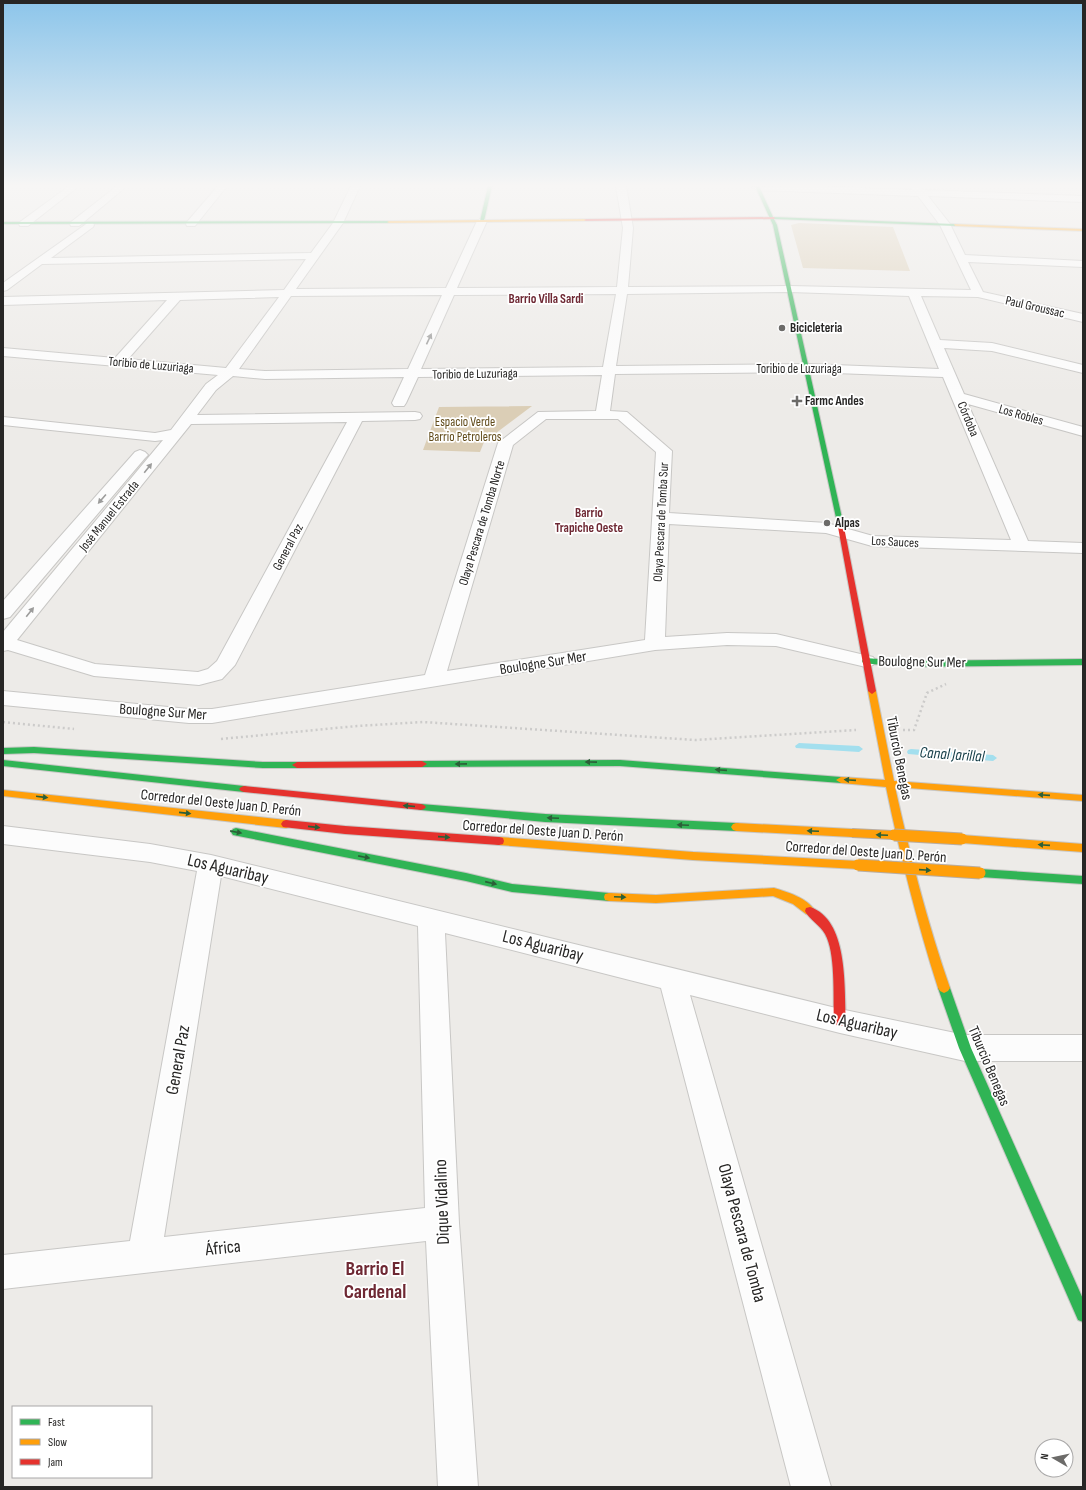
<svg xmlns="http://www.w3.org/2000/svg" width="1086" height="1490" viewBox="0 0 1086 1490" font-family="'Sofia Sans Condensed',sans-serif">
<rect width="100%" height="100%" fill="#edebe8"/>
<path fill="#dbceb6" d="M799 223 893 227 910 271 803 268 791 225Z
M532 406 484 442 480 452 423 450 439 407Z"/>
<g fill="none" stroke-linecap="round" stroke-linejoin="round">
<path fill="#a3dfee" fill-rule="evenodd" d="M799 743 859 746 863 749 859 752 796 748 795 746Z
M911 749 993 755 997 758 993 761 908 754 907 752 908 750Z"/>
<g stroke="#c8c7c5" stroke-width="2">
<path id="street" d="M69 186H79L28 226H20L19 224 20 222Z
M117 186H127L79 226H71L70 224 71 222Z
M218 186H227L195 226H187L186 224 187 222Z
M351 186H360L343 223 296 289 446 288 477 221 482 218 487 221 457 288 617 287 623 228 616 186H626L633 228 628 287 790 286 971 290 940 225 918 196 757 190 752 187 811 186 913 190 911 186H920L923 190 1083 196V202L928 196 950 224 965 255 1083 261V267L968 262 983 292 1083 314V322L978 297 921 296 940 340 992 343 1083 365V373L992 351 944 348 964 394 1083 427V436L968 404 1028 541 1083 543V553L872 546 826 533 669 524 665 637 727 633 776 634 873 657 876 661 873 665 866 667 776 646 727 645 655 650 212 723H189L3 705V691L189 709H212L425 675 498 443 538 412 596 411 602 375 418 377 406 403 404 406H394L392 403 404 377 265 379 233 376 216 390 197 415 415 412 420 413 422 416 420 419 415 420 362 421 235 665 222 679 199 685 94 676 8 650 3 651V632L163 440 155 441 3 425V417L155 433 171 430 206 384 218 375 3 356V348L115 358 167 300 3 305V297L284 290 306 259 42 264 7 290 3 291V283L89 222 93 223 94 225 93 227 51 258 311 253 333 223ZM790 292 909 296 939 369 808 364 616 366 627 294ZM616 294 603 367 421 369 454 295ZM442 295 408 369 265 371 239 369 291 296ZM279 297 226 368 128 359 180 300ZM808 372 943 377 1011 540 873 536 827 523 669 513 672 451 627 412 610 411 615 374ZM546 419H618L656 452 645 640 447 671 513 445ZM347 422 217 661 208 669 198 672 95 664 17 640 191 424Z
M140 450 145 452 148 455 145 458 10 617 3 619V601L135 452Z
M3 826 150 844 211 855 840 1009 965 1035H1083V1061H965L840 1033 690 995 831 1487H791L661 988 445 933 459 1223 478 1487H438L426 1241 3 1289V1255L130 1241 197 871 150 862 3 844ZM221 876 418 926 425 1208 164 1237Z"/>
</g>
<g stroke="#c8c7c5" stroke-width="2">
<path id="fast" d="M488 186H492L484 221 482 222 480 221Z
M755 186H759L773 217 955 224 957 225 955 226 774 219 777 225 844 527 843 528H839L838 527 773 225Z
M390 221 389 223 3 224V222Z
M866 658 901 661 1083 659V665L901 667 863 663 862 661 863 659Z
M34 747 263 762H297L302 765 297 768H263L34 753 3 754V748Z
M3 760 244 786 247 787 249 789 247 791 244 792 3 766Z
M620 760 841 777 846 780 841 783 620 766 422 767 417 764 422 761Z
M421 804 545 814 736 823 739 824 741 827 739 830 736 831 545 822 421 810 418 809 416 807 418 805Z
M236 828 466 873 512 884 609 893 613 894 614 897 613 900 609 901 512 892 466 881 233 835 231 832 233 829Z
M980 869 1083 876V884L980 877 976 876 975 873 976 870Z
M944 983 948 985 950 988 971 1048 1083 1299V1322L1078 1320 959 1048 938 988 940 985Z"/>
</g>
<g stroke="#c8c7c5" stroke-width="2">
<path id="slow" d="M586 219 587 221 389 223 387 222 389 221Z
M954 224 1083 229V231L955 226Z
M872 688 876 691 894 781 1083 795V801L895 787C910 855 927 922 950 988L948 991 944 993 940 991 938 988C917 922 900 855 886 787L841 783 836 780 841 777 885 780 868 691Z
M3 790 286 820 289 821 291 824 289 827 286 828 3 796Z
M736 823 852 829 855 830 857 833 855 836 852 837 736 831 733 830 731 827 733 824Z
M962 835 1083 844V852L962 843 959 842 957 839 959 836Z
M499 837 693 852 858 861 862 862 863 865 862 868 858 869 693 860 499 845 495 844 494 841 495 838Z
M774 888C787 892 808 898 815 911L814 914 810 915 806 914 793 904 773 896 656 903 609 901 605 900 604 897 605 894 609 893 656 895Z"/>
</g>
<g stroke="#c8c7c5" stroke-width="2">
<path id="jam" d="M774 217 775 219 586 221 584 220 586 219Z
M841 525 844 527 876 691 872 694 868 691 838 527Z
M422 761 427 764 422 767 297 768 292 765 297 762Z
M244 786 421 804 424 805 426 807 424 809 421 810 244 792 241 791 239 789 241 787Z
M286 820 345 826 499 837 503 838 504 841 503 844 499 845 345 834 283 827 281 824 283 821Z
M810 907C849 920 844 988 846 1021L844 1025 840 1026 836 1025 834 1021C833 999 836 953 825 934 820 925 809 919 805 911L806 908Z"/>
</g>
<path stroke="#cccbca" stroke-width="2.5" stroke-dasharray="2 3" stroke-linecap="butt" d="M3 722 74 729
M903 730H914L927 693 946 684
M221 739 357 726 423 722 695 740 856 730"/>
<use href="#street" fill="#fcfcfc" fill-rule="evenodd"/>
<use href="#fast" fill="#30b455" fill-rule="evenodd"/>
<use href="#slow" fill="#ff9f0a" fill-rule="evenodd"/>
<use href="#jam" fill="#e5322d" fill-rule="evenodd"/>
<g stroke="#b9ada2" stroke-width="10" stroke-linecap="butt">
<path id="slow-bridge-far1" d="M852 833 913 836"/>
</g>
<g stroke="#b9ada2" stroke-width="13" stroke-linecap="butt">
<path id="slow-bridge" d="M894 835 962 839
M858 865 980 873"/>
</g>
<use href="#slow-bridge-far1" stroke="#ff9f0a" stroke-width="8"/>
<use href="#slow-bridge" stroke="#ff9f0a" stroke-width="11"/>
</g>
<defs><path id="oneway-solid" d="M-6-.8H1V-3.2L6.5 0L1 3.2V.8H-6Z"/></defs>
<g fill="#9c9c9b">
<use href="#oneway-solid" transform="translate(429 339) rotate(-65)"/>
<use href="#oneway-solid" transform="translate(148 468) rotate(-51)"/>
<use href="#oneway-solid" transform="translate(102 499) rotate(131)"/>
<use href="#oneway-solid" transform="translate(30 612) rotate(-51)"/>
</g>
<g fill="#2b5f38">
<use href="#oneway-solid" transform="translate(591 762) rotate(-179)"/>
<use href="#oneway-solid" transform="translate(461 764) rotate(179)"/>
<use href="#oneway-solid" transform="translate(721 770) rotate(-176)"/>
<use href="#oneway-solid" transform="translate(850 780) rotate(-176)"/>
<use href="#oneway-solid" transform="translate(1044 795) rotate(-176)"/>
<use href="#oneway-solid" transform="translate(42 797) rotate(7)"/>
<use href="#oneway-solid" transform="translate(409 806) rotate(-175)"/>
<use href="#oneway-solid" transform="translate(185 813) rotate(6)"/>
<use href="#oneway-solid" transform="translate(553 818) rotate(-177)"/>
<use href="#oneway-solid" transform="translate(683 825) rotate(-177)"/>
<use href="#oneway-solid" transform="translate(314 827) rotate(6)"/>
<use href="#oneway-solid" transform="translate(813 831) rotate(-177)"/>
<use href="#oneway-solid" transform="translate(236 832) rotate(11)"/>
<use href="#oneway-solid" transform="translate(882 835) rotate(-177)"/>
<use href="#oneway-solid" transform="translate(444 837) rotate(4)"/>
<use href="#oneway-solid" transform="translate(1044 845) rotate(-176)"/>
<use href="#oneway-solid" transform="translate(364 857) rotate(11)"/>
<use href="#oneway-solid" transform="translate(925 870) rotate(4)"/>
<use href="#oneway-solid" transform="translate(491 883) rotate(13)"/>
<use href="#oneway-solid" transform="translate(620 897) rotate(2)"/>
</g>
<linearGradient id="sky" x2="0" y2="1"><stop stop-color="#8cc5ea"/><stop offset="0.47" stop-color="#f7f6f5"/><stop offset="1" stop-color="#f7f6f5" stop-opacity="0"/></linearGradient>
<rect width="1086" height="395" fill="url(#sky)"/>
<g fill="#6c6b69" stroke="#fff" stroke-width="1.5">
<circle cx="782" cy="328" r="4"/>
<path d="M795 395h4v4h4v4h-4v4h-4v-4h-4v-4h4z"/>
<circle cx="827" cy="523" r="4"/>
</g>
<g text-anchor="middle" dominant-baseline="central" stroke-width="3.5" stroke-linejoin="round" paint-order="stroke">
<g font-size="13" font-weight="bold" fill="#6e2833" stroke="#fff">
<text x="546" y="299">Barrio Villa Sardi</text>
<text x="589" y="513">Barrio<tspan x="589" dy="15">Trapiche Oeste</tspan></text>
</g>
<g font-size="13" fill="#272625" stroke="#fff">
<text transform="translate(1035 307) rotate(13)">Paul Groussac</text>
<text transform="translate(151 365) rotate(5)">Toribio de Luzuriaga</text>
<text x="799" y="369">Toribio de Luzuriaga</text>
<text transform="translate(475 374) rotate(-1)">Toribio de Luzuriaga</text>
<text transform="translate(1021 415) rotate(16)">Los Robles</text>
<text transform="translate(968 419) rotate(67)">Córdoba</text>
<text transform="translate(109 516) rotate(-51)">José Manuel Estrada</text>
<text transform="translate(661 522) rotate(-87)">Olaya Pescara de Tomba Sur</text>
<text transform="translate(482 523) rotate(-73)">Olaya Pescara de Tomba Norte</text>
<text transform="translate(895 542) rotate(3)">Los Sauces</text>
<text transform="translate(288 547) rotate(-62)">General Paz</text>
</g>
<g font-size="13" font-weight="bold" fill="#272625" stroke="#fff" text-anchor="start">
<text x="790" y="328">Bicicleteria</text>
<text x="805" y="401">Farmc Andes</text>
<text x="835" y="523">Alpas</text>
</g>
<g font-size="13" fill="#614b1a" stroke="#fff">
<text x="465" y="422">Espacio Verde<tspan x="465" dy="15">Barrio Petroleros</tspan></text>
</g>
<g font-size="15" fill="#272625" stroke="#fff">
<text transform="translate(922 662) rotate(1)">Boulogne Sur Mer</text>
<text transform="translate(543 663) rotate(-9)">Boulogne Sur Mer</text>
<text transform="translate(163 712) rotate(4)">Boulogne Sur Mer</text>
<text transform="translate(899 758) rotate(79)">Tiburcio Benegas</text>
<text transform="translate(221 803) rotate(6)">Corredor del Oeste Juan D. Perón</text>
<text transform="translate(543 831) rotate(4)">Corredor del Oeste Juan D. Perón</text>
<text transform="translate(866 852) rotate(4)">Corredor del Oeste Juan D. Perón</text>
<text transform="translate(989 1066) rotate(67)">Tiburcio Benegas</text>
</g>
<g font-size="16" font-style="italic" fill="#143d47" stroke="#fff">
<text transform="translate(952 755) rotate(4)">Canal Jarillal</text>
</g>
<g font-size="18" fill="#272625" stroke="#fff">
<text transform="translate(228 869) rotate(13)">Los Aguaribay</text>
<text transform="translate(543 946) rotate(14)">Los Aguaribay</text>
<text transform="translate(857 1024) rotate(13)">Los Aguaribay</text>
<text transform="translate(178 1060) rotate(-80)">General Paz</text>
<text transform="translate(442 1202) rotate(-92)">Dique Vidalino</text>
<text transform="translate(742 1233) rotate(75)">Olaya Pescara de Tomba</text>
<text transform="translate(223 1248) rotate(-6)">África</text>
</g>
<g font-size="20" font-weight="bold" fill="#6e2833" stroke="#fff">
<text x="375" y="1269">Barrio El<tspan x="375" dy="23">Cardenal</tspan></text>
</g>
</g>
<rect width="1086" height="1490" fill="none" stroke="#272625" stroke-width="8"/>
<rect x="12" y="1406" width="140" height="72" fill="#ffffff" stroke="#a9a8a8"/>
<rect x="20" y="1419" width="20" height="6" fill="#30b455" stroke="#a9a8a8"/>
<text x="48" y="1426" font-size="12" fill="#272625">Fast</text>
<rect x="20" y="1439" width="20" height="6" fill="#ff9f0a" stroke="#a9a8a8"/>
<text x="48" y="1446" font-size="12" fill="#272625">Slow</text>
<rect x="20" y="1459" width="20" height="6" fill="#e5322d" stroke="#a9a8a8"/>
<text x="48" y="1466" font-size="12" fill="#272625">Jam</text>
<g transform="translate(1054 1458) rotate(279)"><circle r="19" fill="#ffffff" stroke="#a9a8a8"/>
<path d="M0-3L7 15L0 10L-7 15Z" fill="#6c6b69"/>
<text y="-6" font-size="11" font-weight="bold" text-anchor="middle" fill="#272625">N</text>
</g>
</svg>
